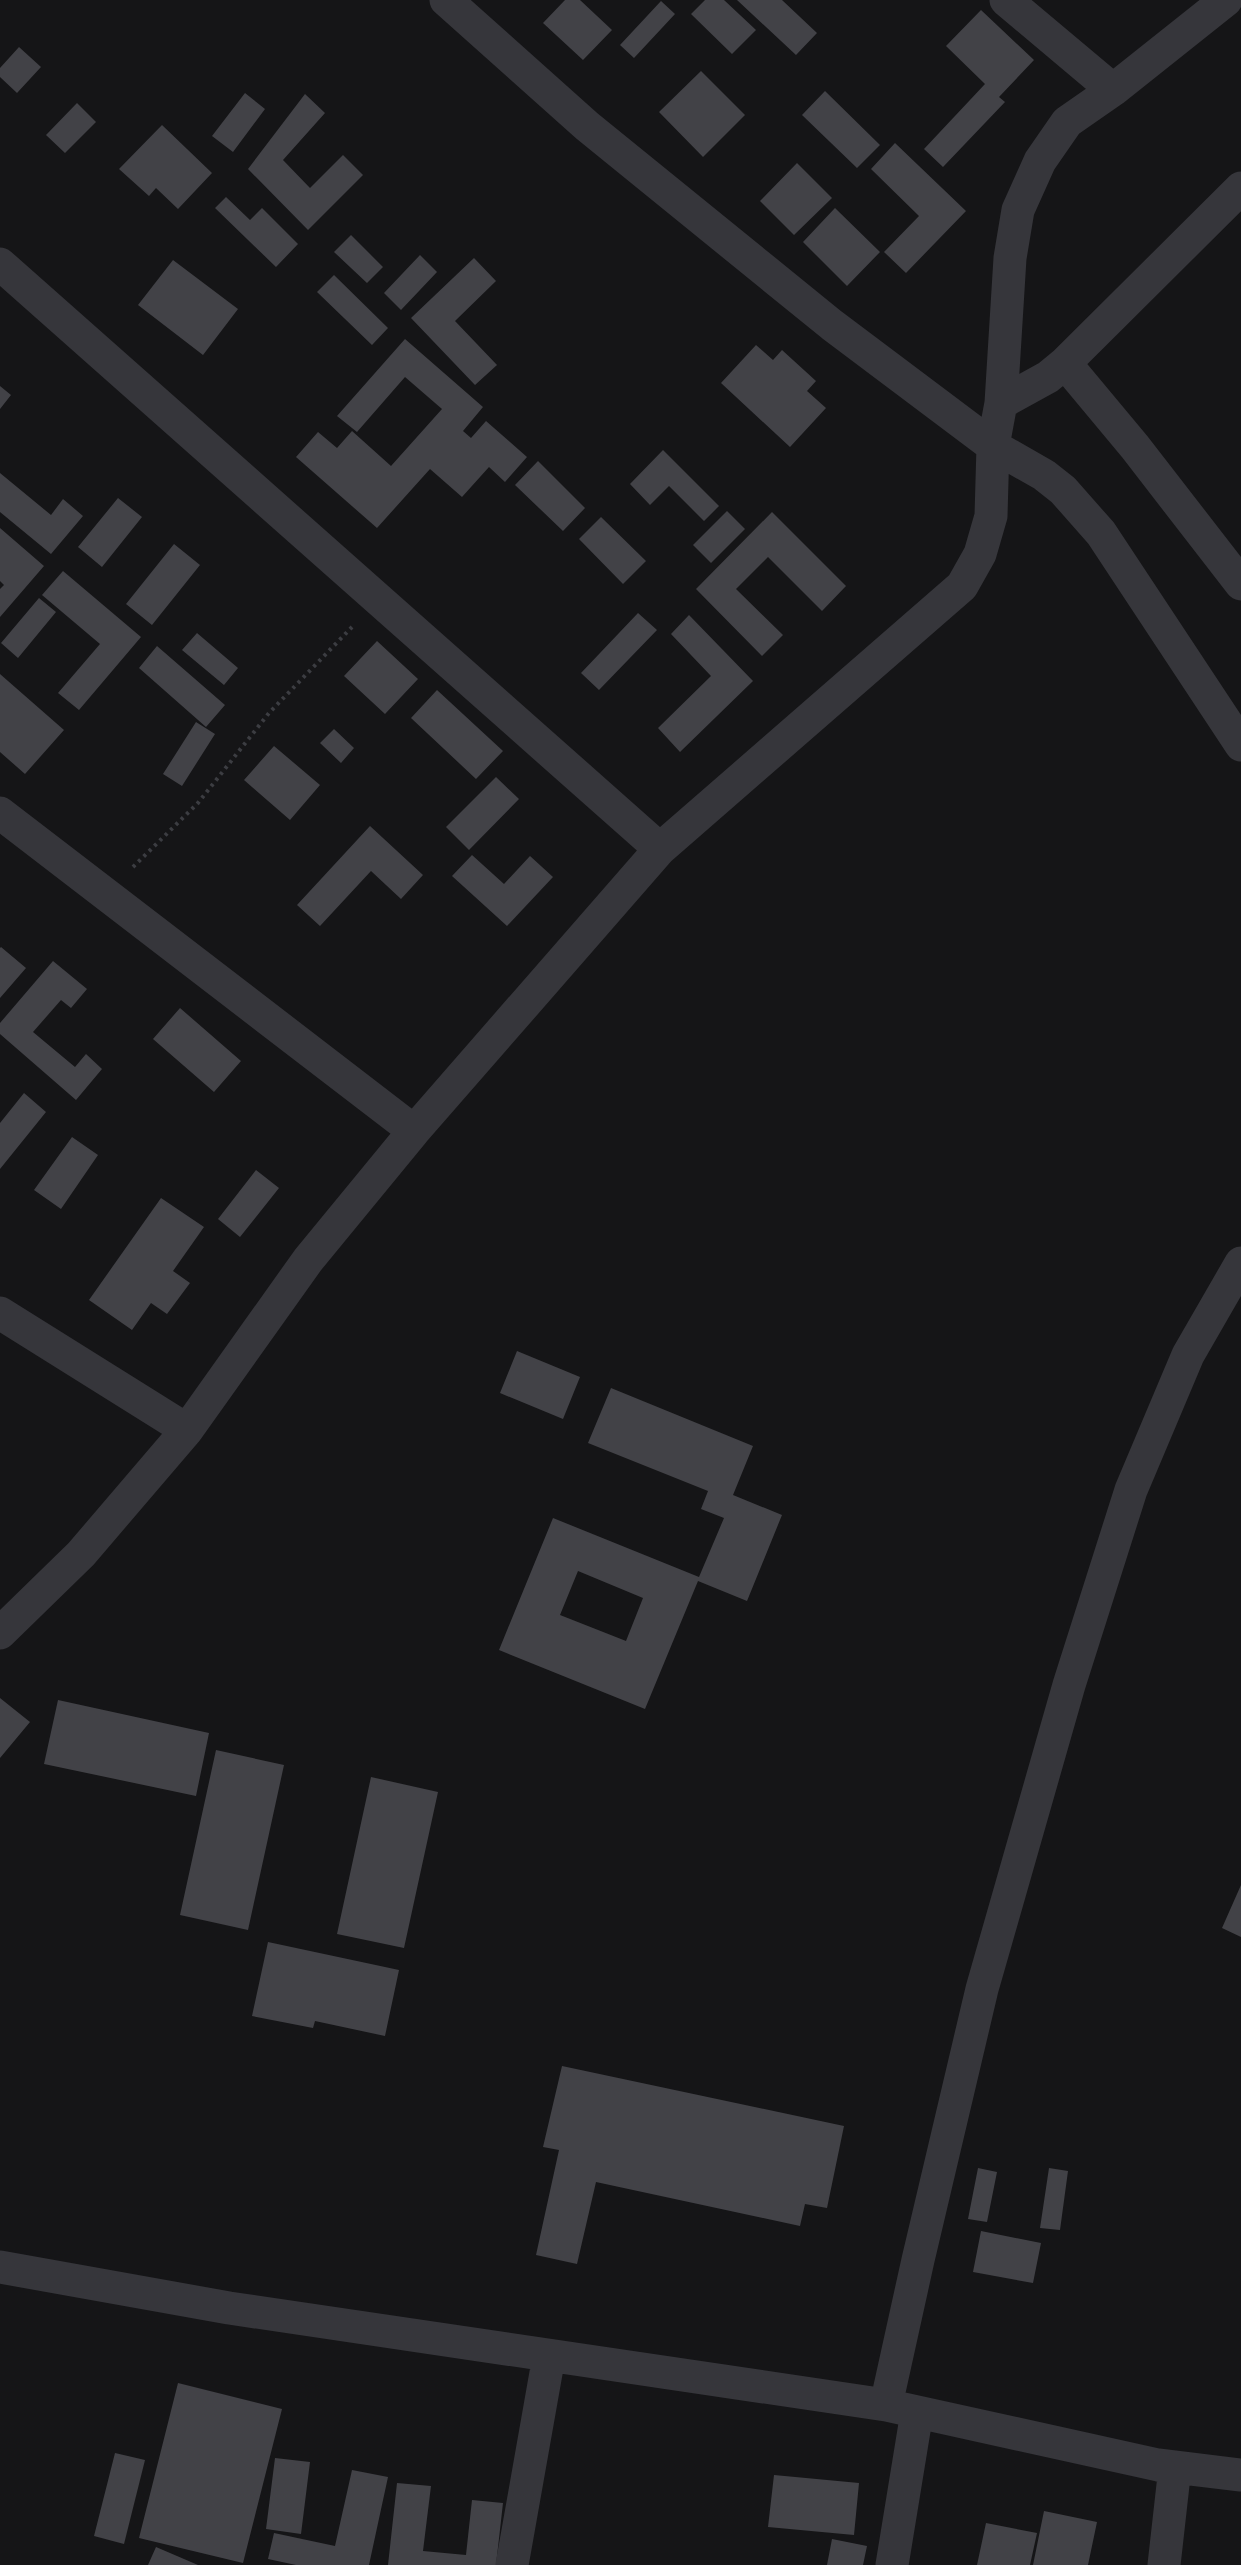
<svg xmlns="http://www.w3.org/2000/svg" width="1241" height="2565" viewBox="0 0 1241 2565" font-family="Barlow,sans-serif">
<rect width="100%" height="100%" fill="#151517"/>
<path fill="#424247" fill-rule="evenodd" d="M565 0H580L612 30 583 60 543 23Z
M705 0H724L756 30 732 54 691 14Z
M737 0H782L817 33 796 55Z
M661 1 675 14 634 58 620 45Z
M981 10 1034 60 999 97 1005 102 943 167 924 149 985 84 946 46Z
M19 47 41 67 17 93 0 77V68Z
M701 71 745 115 703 157 659 112Z
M825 91 880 145 857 168 802 115Z
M245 93 265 109 233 152 212 136Z
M305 94 325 113 283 160 310 188 343 155 363 175 308 230 248 169Z
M77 103 96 122 65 153 46 135Z
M162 125 212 173 178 209 156 188 149 196 119 169Z
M895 143 966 211 906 273 884 252 919 216 871 169Z
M797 163 832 198 794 235 760 201Z
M226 197 250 220 262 208 298 244 276 267 215 208Z
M835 208 880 252 847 286 803 242Z
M351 235 383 267 367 283 334 252Z
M420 255 437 272 401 310 384 293Z
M474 258 496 281 455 321 497 365 475 385 411 318Z
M173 260 238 309 203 355 138 305Z
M334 275 388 328 372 345 317 292Z
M405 339 483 407 463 431 471 438 486 421 527 457 505 482 489 467 462 497 430 469 377 528 296 457 318 432 337 448 352 431 391 466 442 409 405 377 357 432 337 416Z
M756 345 773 360 782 350 816 381 807 391 826 408 790 447 721 383Z
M0 386 11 395 0 409Z
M663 450 719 506 704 521 669 486 650 505 630 484Z
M538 461 585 508 563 531 515 485Z
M0 473 51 515 63 499 83 516 51 554 0 512Z
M118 498 142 517 102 567 78 547Z
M727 511 745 529 711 563 693 545Z
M772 512 846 586 822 611 768 557 736 589 783 635 762 656 696 589Z
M601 517 646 561 623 584 579 539Z
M0 528 44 566 0 617V589L4 585 0 581Z
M174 544 200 565 152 625 126 604Z
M63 571 141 637 79 710 58 693 100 644 42 595Z
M39 598 56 612 18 658 1 643Z
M638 613 657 630 599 690 581 673Z
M689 615 753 681 680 752 658 728 711 676 671 634Z
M197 633 238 668 224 685 182 650Z
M377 641 418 679 385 714 344 676Z
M157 646 225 705 206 727 139 668Z
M0 674 64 730 25 774 0 752Z
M437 690 503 751 476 779 411 718Z
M196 722 215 734 182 786 163 774Z
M334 729 354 748 341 763 320 743Z
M274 746 320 785 290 820 244 780Z
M496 777 519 799 469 850 446 827Z
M370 826 423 875 401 899 371 871 320 926 297 905Z
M472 855 504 884 530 856 553 877 507 926 452 876Z
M1 947 26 968 0 998V948Z
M53 961 87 989 71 1008 61 1000 33 1032 75 1067 86 1054 102 1069 76 1100 0 1034V1023Z
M180 1008 241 1061 214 1092 153 1039Z
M24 1093 46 1112 0 1169V1123Z
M72 1137 98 1155 61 1209 34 1190Z
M256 1170 279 1188 240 1237 218 1219Z
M161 1198 204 1227 173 1271 190 1283 167 1314 151 1303 132 1330 89 1300Z
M517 1351 580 1377 563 1419 500 1393Z
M611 1388 753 1446 733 1495 782 1515 747 1601 698 1581 645 1709 499 1650 553 1518 699 1577 724 1518 701 1509 708 1491 588 1443ZM578 1571 643 1598 626 1641 560 1615Z
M0 1698 30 1722 0 1758Z
M58 1700 209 1733 196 1796 44 1764Z
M216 1750 284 1765 248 1930 180 1915Z
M371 1777 438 1792 404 1948 337 1934Z
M1241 1885V1937L1222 1928Z
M268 1942 399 1970 385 2036 315 2021 313 2028 252 2016Z
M562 2066 844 2126 827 2208 805 2204 800 2226 596 2182 577 2264 536 2255 559 2150 543 2147Z
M978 2168 997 2172 987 2222 968 2219Z
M1049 2168 1068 2171 1060 2230 1040 2228Z
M981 2231 1041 2243 1033 2283 973 2272Z
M178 2383 282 2409 243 2563 139 2538Z
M115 2453 145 2460 124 2544 94 2536Z
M275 2458 310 2462 301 2534 266 2529Z
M352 2470 388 2477 369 2565H296L268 2559 274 2533 335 2546Z
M774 2475 859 2483 854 2535 768 2527Z
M397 2483 431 2486 423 2551 466 2555 472 2500 503 2503 496 2565H388Z
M1044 2511 1097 2522 1088 2565H1033Z
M986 2523 1037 2533 1030 2565H977Z
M832 2539 867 2546 863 2565H827Z
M156 2547 198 2565H148Z"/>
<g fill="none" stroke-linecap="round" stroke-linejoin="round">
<path stroke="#3c3d42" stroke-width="4" stroke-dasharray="3 4.5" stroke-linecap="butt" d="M133 867 198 803 269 713 352 627"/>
<path stroke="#36363b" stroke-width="33" d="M446 0 587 126 832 325 993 446 1044 475 1063 490 1101 533 1241 745
M1006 0 1113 90
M0 264 660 849
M1065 363 1135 447 1241 584
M1001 403 1048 377 1065 363 1241 188
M0 813 414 1131
M0 1313 187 1430
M0 1633 81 1554 187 1430 308 1260 414 1131 660 849 962 586 980 554 991 516 993 446 1001 403 1010 258 1018 210 1040 161 1067 122 1113 90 1226 0
M0 2267 229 2308 886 2405 1158 2465 1241 2475
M886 2405 918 2260 982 1989 1069 1685 1131 1490 1188 1355 1241 1263
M512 2565 549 2356
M892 2565 917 2412
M1164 2565 1175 2467"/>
</g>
</svg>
